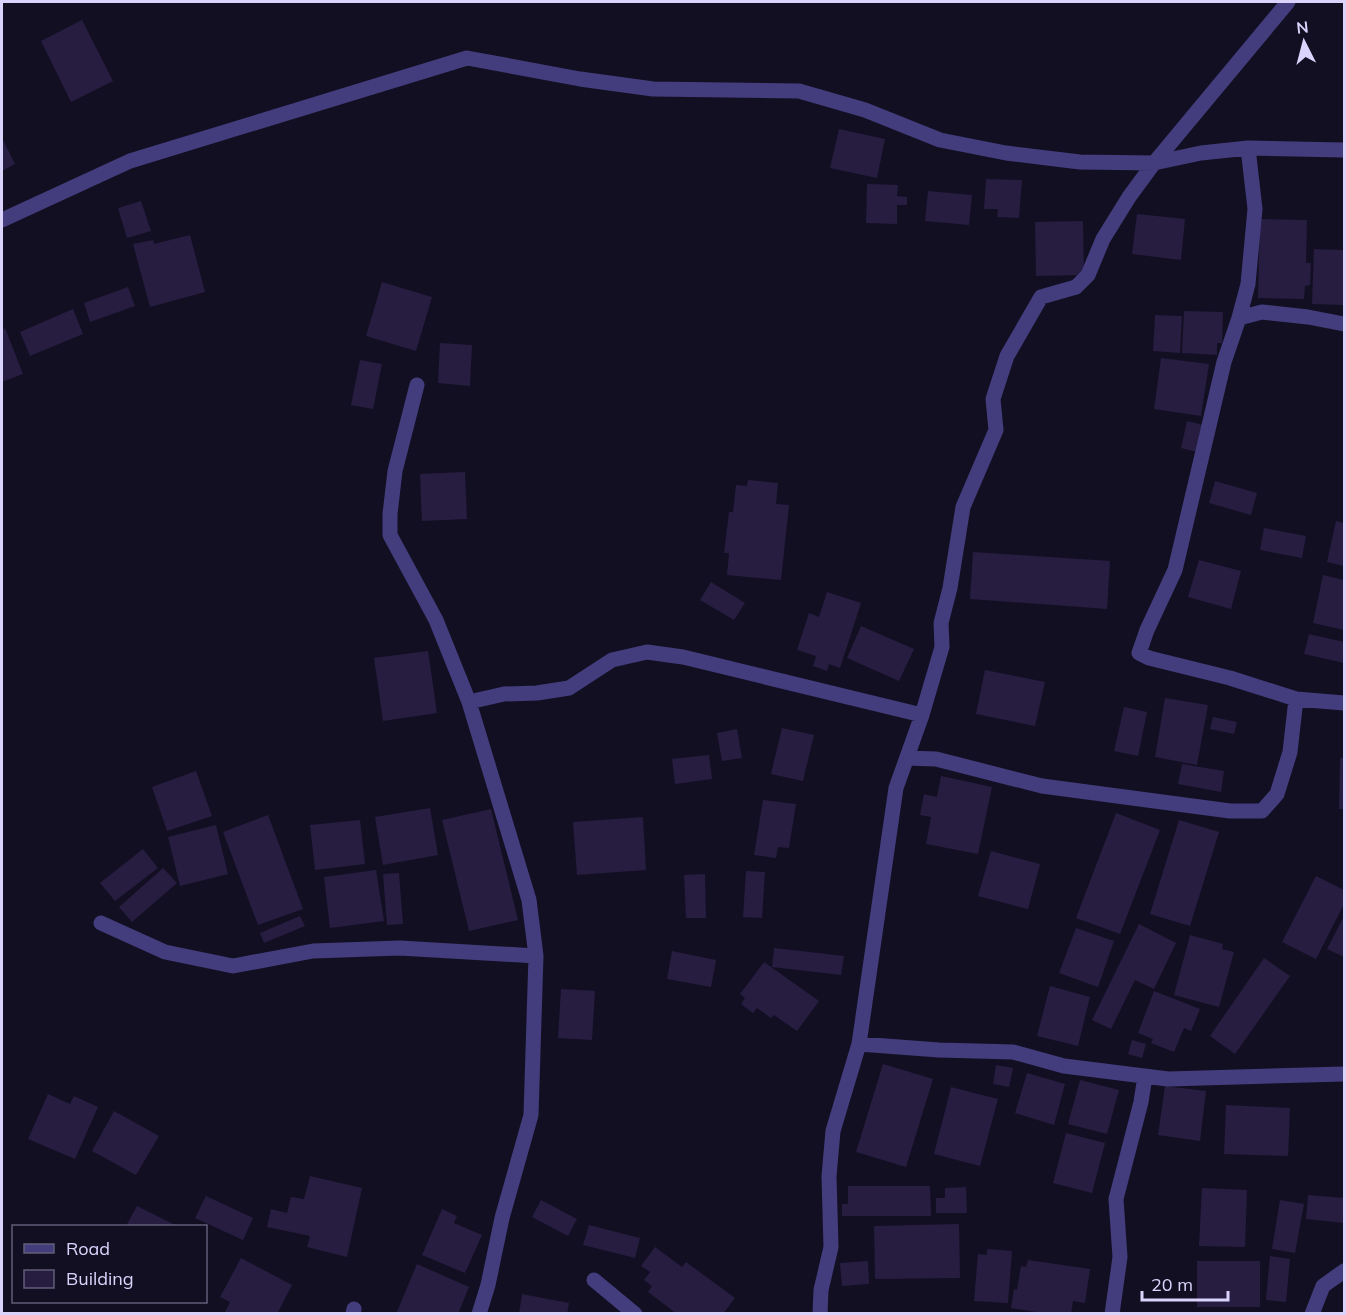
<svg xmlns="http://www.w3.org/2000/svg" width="1346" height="1315" viewBox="0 0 1346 1315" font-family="Mulish,sans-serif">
<rect width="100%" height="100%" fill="#130f22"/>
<path fill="#261d41" d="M82 20 113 81 71 102 41 41Z
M839 129 885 139 877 178 830 168Z
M2 138 15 164 2 171Z
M986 179 1022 180 1019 218 997 217 998 209H984Z
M867 184 898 185 897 196 907 197V205H897V224L866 223Z
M928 191 972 195 969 225 925 221Z
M141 201 151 231 127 238 118 208Z
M1137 214 1185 219 1181 260 1132 254Z
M1260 219 1307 220 1306 263H1311L1310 285 1305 286 1304 299 1258 298Z
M1083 221 1084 275 1036 276 1035 222Z
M190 235 205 292 150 307 133 244 153 240 154 244Z
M1314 249 1344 250V305L1312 304Z
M382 282 432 297 416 351 366 336Z
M128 287 135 306 90 322 84 303Z
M73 309 83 334 30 356 20 332Z
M1184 311 1223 312 1222 343H1217V355L1182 353Z
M1155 315 1182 316 1180 353 1153 351Z
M5 328 23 374 2 382V330Z
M440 343 472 345 470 386 438 383Z
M1161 358 1209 364 1201 416 1154 409Z
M360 360 382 364 373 409 351 405Z
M1187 421 1203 425 1197 452 1181 448Z
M465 472 467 519 422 521 420 474Z
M748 480 778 483 776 504 789 505 781 580 727 575 729 553H724L729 512H733L736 485 747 486Z
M1215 481 1257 493 1251 515 1209 503Z
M1336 521 1344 523V566L1327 562Z
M1264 528 1306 536 1302 558 1260 550Z
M973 552 1110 561 1107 609 970 599Z
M1199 560 1241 571 1231 609 1188 597Z
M1323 575 1344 580V630L1313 623Z
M711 582 745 603 734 620 700 600Z
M827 592 861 603 840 668 829 664 827 671 813 666 816 656 797 650 809 613 819 617Z
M861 626 914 649 899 681 847 658Z
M1309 634 1344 642V663L1304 654Z
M428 651 437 713 383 721 374 658Z
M985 670 1045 682 1035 726 976 714Z
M1165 698 1208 705 1197 765 1155 757Z
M1124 707 1147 712 1138 756 1114 751Z
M1213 717 1237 722 1234 734 1210 729Z
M782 728 814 735 803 781 771 774Z
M737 729 742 758 722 761 717 733Z
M709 755 712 779 675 784 672 759Z
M1340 758H1344V809H1339Z
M1182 764 1224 771 1221 792 1178 784Z
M196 771 212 816 167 831 152 787Z
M941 776 992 787 978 854 926 844 931 817 920 815 924 794 937 797Z
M763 800 796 804 789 848 778 847 776 858 754 855Z
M430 808 438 855 383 865 375 817Z
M491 809 518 920 469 931 442 820Z
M1116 813 1160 830 1120 934 1076 918Z
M268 815 303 909 258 925 223 832Z
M643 817 646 870 577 875 573 822Z
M360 820 365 864 315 870 310 825Z
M1179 820 1219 832 1190 926 1150 914Z
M216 825 228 874 180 886 168 837Z
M143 849 158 868 115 901 100 883Z
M991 851 1040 864 1028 909 978 896Z
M163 868 177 883 132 922 119 907Z
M376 870 384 921 330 928 324 877Z
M746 871 765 872 762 918 743 917Z
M399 873 403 924 387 925 383 874Z
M705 874 706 918H686L684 875Z
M1316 876 1344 890V904L1316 959 1282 942Z
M300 916 305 926 264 943 260 933Z
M1344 916V957L1327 949Z
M1139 924 1176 943 1154 989 1135 980 1111 1029 1092 1020Z
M1076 928 1114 941 1098 987 1059 973Z
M1190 935 1223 944 1222 949 1234 952 1219 1007 1174 995Z
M774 948 844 956 841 975 772 967Z
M672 951 716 960 711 987 667 979Z
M1264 958 1290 976 1235 1054 1210 1036Z
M764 962 819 1001 797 1031 774 1015 771 1018 757 1008 753 1013 741 1004 745 998 740 994Z
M1050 986 1090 997 1078 1046 1037 1036Z
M561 989 595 991 592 1040 558 1038Z
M1154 991 1200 1009 1191 1031 1184 1028 1174 1052 1151 1043 1153 1039 1138 1033Z
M1132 1040 1146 1044 1142 1058 1128 1054Z
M883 1064 933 1079 906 1167 856 1152Z
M996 1065 1013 1068 1009 1087 993 1084Z
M1027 1073 1065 1084 1054 1125 1015 1113Z
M1080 1080 1119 1090 1107 1134 1068 1124Z
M1165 1086 1206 1091 1200 1141 1158 1135Z
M951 1087 998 1099 980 1166 934 1154Z
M48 1094 70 1104 74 1096 98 1107 75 1159 28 1139Z
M1226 1105 1290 1108 1288 1156 1224 1154Z
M114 1111 159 1136 136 1175 92 1151Z
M1066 1133 1105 1143 1092 1193 1053 1183Z
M310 1176 362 1188 347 1257 307 1247 310 1236 267 1227 271 1209 287 1213 291 1197 304 1199Z
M848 1186H930L931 1216H842V1204H848Z
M966 1187 967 1213H936V1198H945V1188Z
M1202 1188 1247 1190 1245 1247 1199 1246Z
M1308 1195 1344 1198V1223L1306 1219Z
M206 1196 253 1218 243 1240 195 1218Z
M541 1200 577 1219 568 1236 532 1217Z
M1280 1200 1304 1204 1295 1253 1272 1249Z
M137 1206 177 1226H126Z
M442 1209 457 1216 454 1223 482 1235 465 1273 422 1255Z
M959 1224 960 1278 875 1279 874 1226Z
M589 1225 640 1238 635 1258 583 1245Z
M655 1247 682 1267 686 1262 735 1298 723 1314H677L648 1292 652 1286 644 1280 650 1272 641 1266Z
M987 1249 1012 1251 1008 1303 974 1301 978 1254 987 1255Z
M1270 1256 1290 1259 1286 1302 1266 1300Z
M241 1258 292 1285 277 1314H224L230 1302 220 1297Z
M1028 1260 1090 1269 1085 1303 1073 1301 1071 1314H1048L1011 1308 1014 1289 1017 1290 1021 1266 1026 1267Z
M868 1261 869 1284 842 1286 840 1263Z
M1197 1261H1260V1307H1197Z
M417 1264 469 1287 458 1314H396Z
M522 1294 569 1303 567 1314H519Z"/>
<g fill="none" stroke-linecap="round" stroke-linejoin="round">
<path stroke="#433d7e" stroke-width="15" d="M1248 148 1255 209 1248 284 1239 318 1224 362 1175 570 1147 630 1139 653 1149 658 1230 678 1296 699
M2 220 130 161 467 58 580 79 653 89 799 91 865 110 940 140 1006 153 1080 162 1154 163 1201 153 1248 148 1344 150
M1239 318 1262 312 1308 317 1344 324
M417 385 395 471 390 514V535L436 620 469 702 529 900 536 956
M469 702 504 694 537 693 569 688 612 660 647 652 683 657 922 715
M907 758 936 759 1042 786 1230 811H1262L1277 794 1290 752 1296 699 1344 703
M101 923 165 952 233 966 313 951 400 948 536 956 531 1115 502 1218 488 1285 479 1314
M859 1044 939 1050 1013 1052 1064 1066 1168 1079 1344 1074
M594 1280 635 1314
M353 1314 354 1309
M820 1314 821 1290 831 1247 829 1176 833 1131 859 1044 896 788 922 715 942 647 941 623 950 588 963 507 996 430 993 399 1007 356 1041 297 1076 287 1088 275 1103 239 1129 197 1154 163 1288 2
M1112 1314 1120 1257 1116 1199 1141 1102 1145 1076
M1312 1314 1323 1286 1344 1271"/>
</g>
<rect width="1346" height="1315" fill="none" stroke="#dad3fc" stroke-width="6"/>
<rect x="12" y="1225" width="195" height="78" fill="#130f22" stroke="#635d79" stroke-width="1.5"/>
<rect x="24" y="1244" width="30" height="9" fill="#433d7e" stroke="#635d79" stroke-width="1.5"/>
<text x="66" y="1255" font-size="18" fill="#dad3fc">Road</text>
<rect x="24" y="1270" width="30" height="18" fill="#261d41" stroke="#635d79" stroke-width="1.5"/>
<text x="66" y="1285" font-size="18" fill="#dad3fc">Building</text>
<g transform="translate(1304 42) rotate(354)" stroke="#130f22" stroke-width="4.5" paint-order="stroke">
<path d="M0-4.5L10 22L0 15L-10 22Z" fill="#dad3fc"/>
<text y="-9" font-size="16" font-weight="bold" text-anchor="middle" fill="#dad3fc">N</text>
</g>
<path d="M1142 1291v9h86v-9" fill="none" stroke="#dad3fc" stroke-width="3"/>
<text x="1151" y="1291" font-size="18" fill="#dad3fc" stroke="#130f22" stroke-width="4.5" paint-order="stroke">20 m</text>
</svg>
